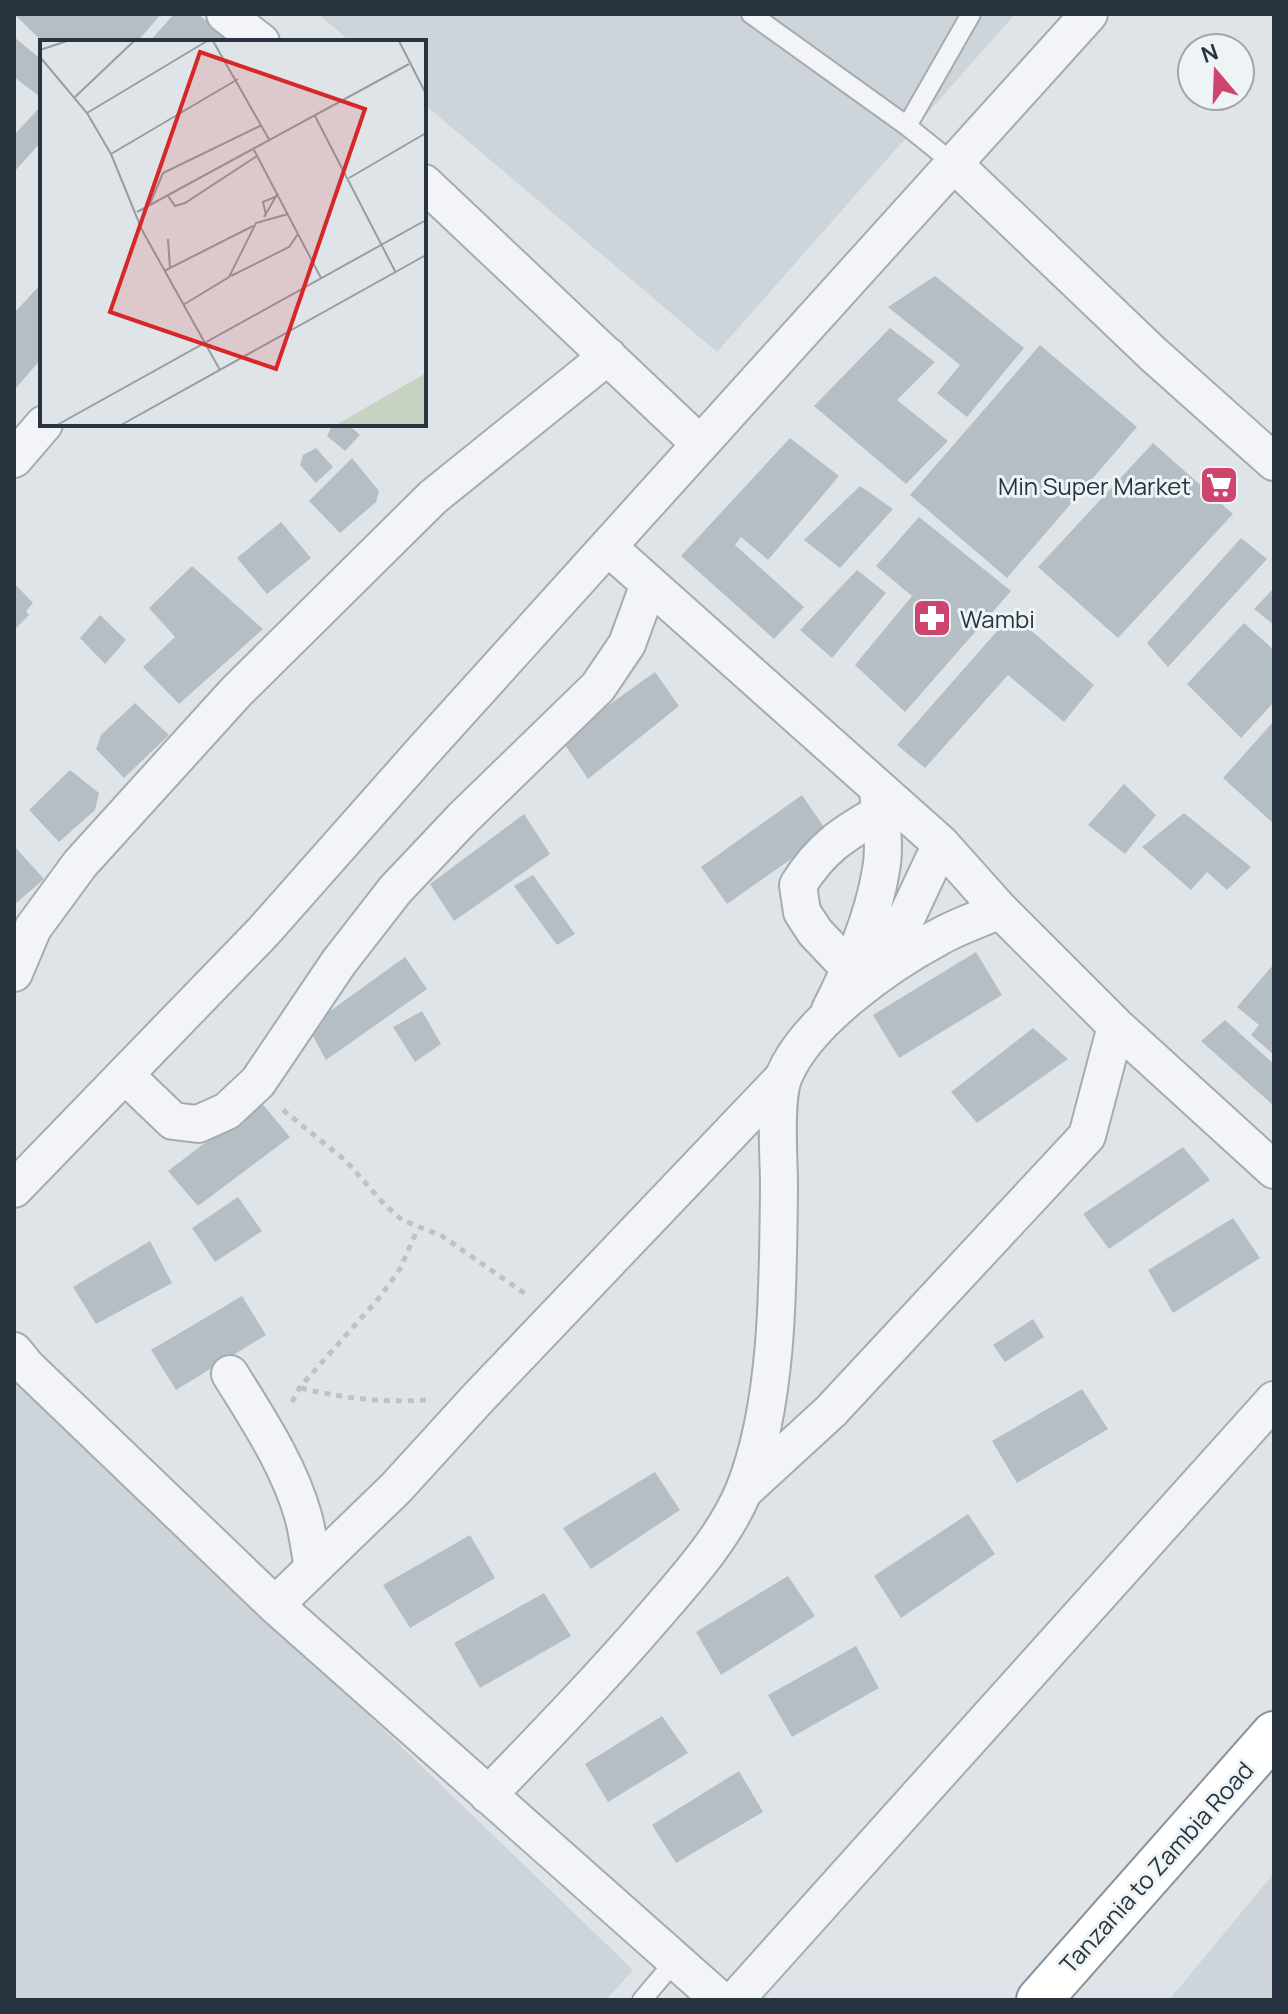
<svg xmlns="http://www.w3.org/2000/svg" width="1288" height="2014" viewBox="0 0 1288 2014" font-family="Manrope,sans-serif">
<rect width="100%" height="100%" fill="#dfe4e8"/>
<path fill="#cdd4da" d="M318 14H1015L717 352 424 104V42H351Z
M16 1375 633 1970 606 2000H14Z
M1274 1873V2000H1169Z"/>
<path fill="#b6bec5" d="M14 14H161L137 42H43Z
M174 14H198L231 42H149Z
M14 37 42 60V93L39 96 14 77Z
M42 105V141L14 172V135Z
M935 276 1024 348 967 417 937 393 960 365 888 307Z
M42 283V358L16 388 14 386V313Z
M890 328 935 362 897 400 948 441 906 484 814 406Z
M1040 345 1137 427 1007 578 910 495Z
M333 424H347L360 435 345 451 327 436Z
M790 438 839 476 768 560 741 537 735 545 804 607 774 639 681 556Z
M1153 443 1233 514 1118 638 1038 567Z
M316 448 333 467 316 483 300 465 303 455Z
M352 458 379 491 376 502 340 533 309 501Z
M860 486 893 509 840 568 804 540Z
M919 517 1011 591 905 712 855 665 912 596 876 566Z
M281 522 311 558 267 594 237 558Z
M1241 538 1267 559 1168 667 1147 643Z
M192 566 263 629 179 704 143 667 175 637 149 608Z
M857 570 886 593 832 658 800 630Z
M14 583 33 603 26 611 29 615 14 630Z
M1274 588V625L1254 609Z
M1012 614 1094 685 1064 722 1008 675 925 768 897 745Z
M100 615 126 640 105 664 80 638Z
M1244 623 1274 650V702L1241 738 1187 684Z
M655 672 679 706 588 779 561 739Z
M135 703 169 735 124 778 96 749 101 735Z
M1274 721V824L1223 778Z
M70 770 99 793 95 810 59 842 29 810Z
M1124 784 1156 815 1125 854 1088 825Z
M802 795 828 833 727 904 701 867Z
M1184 813 1251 867 1227 890 1207 872 1191 890 1142 847Z
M524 814 550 854 454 921 430 884Z
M14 846 44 879 14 905Z
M533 875 575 934 557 945 514 886Z
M976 952 1002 995 899 1058 873 1015Z
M405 957 427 989 326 1060 308 1027Z
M1274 964V1055L1251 1035 1259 1025 1237 1007Z
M422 1011 441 1044 415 1062 393 1027Z
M1225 1020 1274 1064V1106L1201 1041Z
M1033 1028 1068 1059 977 1123 951 1092Z
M260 1101 290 1137 198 1206 168 1171Z
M1183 1147 1210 1180 1109 1249 1083 1214Z
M238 1197 262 1231 215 1262 192 1228Z
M1233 1218 1260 1258 1173 1313 1148 1270Z
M150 1241 172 1283 96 1324 73 1287Z
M242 1296 266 1335 176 1390 151 1350Z
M1033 1319 1044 1337 1005 1362 993 1345Z
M1082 1389 1108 1429 1017 1483 992 1441Z
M655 1472 680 1510 591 1569 563 1528Z
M968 1514 995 1554 901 1618 874 1576Z
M470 1535 495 1578 410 1628 383 1585Z
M788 1576 815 1616 721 1675 696 1632Z
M544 1593 571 1636 480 1688 454 1643Z
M856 1646 879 1688 792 1737 768 1695Z
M662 1716 688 1753 608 1802 585 1764Z
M739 1771 763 1812 676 1863 652 1825Z"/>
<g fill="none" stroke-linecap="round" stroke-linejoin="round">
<g stroke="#a4acb2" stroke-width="22">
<path id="service" d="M751 14 907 126 953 163
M907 126 971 14
M642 2000 675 1961"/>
</g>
<g stroke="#a4acb2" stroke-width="40">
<path id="minor" d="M225 14 261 42
M953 163 1153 354 1274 462
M424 183 700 444
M14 459 44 424
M608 547 941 844 1000 910 1116 1026 1274 1170
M850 969 815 932 802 912 798 885C821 848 843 834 880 813
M14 973 33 928 80 864 236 692 433 497 608 356
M880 974 941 844
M830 1010C852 966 873 919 881 870 886 844 880 815 878 789
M125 1075 173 1121 198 1124 227 1111 258 1082 339 962 395 890 463 818 598 687 627 644 649 584
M14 1189 263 932 424 750 1089 14
M14 1351 27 1367 275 1605 720 2000
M230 1374C258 1419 290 1467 304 1519 308 1535 310 1552 313 1568
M745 1490 831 1411 1087 1136 1116 1026
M275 1605 396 1488 479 1397 782 1079
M488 1795C546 1735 603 1676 657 1613 689 1576 725 1536 744 1490 779 1403 778 1279 779 1185 779 1158 774 1099 784 1076 806 1022 888 964 939 937 958 926 980 919 1000 910
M735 2000 1274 1400"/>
</g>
<g stroke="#87949f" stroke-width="48">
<path id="trunk" d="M1039 2000 1274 1734"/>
</g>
<path stroke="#bdc2c7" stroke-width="5" stroke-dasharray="6 6" stroke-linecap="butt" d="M283 1110 346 1161 384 1204 402 1220 442 1236 527 1295
M301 1388C342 1398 383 1403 426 1400
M292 1402 300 1387 379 1298 400 1269 418 1228"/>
<use href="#service" stroke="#f2f4f7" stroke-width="18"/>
<use href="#minor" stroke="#f2f4f7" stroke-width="36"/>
<use href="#trunk" stroke="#fff" stroke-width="44"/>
</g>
<defs>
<g id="supermarket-square" transform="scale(2)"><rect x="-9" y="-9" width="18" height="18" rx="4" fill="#cd446d" stroke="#eef3f6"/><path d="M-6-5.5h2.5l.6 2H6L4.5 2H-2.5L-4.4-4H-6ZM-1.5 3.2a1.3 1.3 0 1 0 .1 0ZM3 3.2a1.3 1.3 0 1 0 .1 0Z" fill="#fff"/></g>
<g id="pharmacy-square" transform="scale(2)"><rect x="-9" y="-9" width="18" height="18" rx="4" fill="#cd446d" stroke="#eef3f6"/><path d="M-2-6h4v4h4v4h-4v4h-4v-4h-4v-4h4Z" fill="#fff"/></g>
</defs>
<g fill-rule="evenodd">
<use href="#supermarket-square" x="1219" y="485"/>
<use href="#pharmacy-square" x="932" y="618"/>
</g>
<g text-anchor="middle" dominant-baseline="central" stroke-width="6" stroke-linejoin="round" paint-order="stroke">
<g font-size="24" fill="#28343f" stroke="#eef3f6" text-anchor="end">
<text x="1191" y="485">Min Super Market</text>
<text x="960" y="618" text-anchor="start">Wambi</text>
</g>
<g font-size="24" fill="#28343f" stroke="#eef3f6">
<text transform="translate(1156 1867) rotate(-48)">Tanzania to Zambia Road</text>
</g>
</g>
<g transform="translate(40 40)">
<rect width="386" height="386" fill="#dfe4e8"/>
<path d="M386 333V385H296Z" fill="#c7d2c0"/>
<path fill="none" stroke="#969ea4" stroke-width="2" d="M173 1 230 101M359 1 386 54M0 10 27 1M0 17 47 73 71 114 102 190 180 330M35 57 94 1M47 73 167 1M275 76 356 233M214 110 281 238M71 114 198 39M309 138 386 93M128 156 135 166 145 163 217 116M109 166 123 133 222 85M97 172 369 24M226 175 223 162 237 156M224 177 238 153M128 199 130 228M124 231 213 186M191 236 249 207 258 194M143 265 189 237 216 183 248 174M17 385 386 180M81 385 386 215"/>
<path fill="#d62828" fill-opacity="0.15" stroke="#d62828" stroke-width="4" d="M160 12 325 69 236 329 70 272Z"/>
<rect width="386" height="386" fill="none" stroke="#28343f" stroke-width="4"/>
</g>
<rect width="1288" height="2014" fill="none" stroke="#28343f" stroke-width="32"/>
<g transform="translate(1216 72) rotate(341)"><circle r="38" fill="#eef3f6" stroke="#9fa7ad" stroke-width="2"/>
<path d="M0-6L14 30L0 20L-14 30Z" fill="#cd446d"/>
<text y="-12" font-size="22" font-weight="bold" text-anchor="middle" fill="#28343f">N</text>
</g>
</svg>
